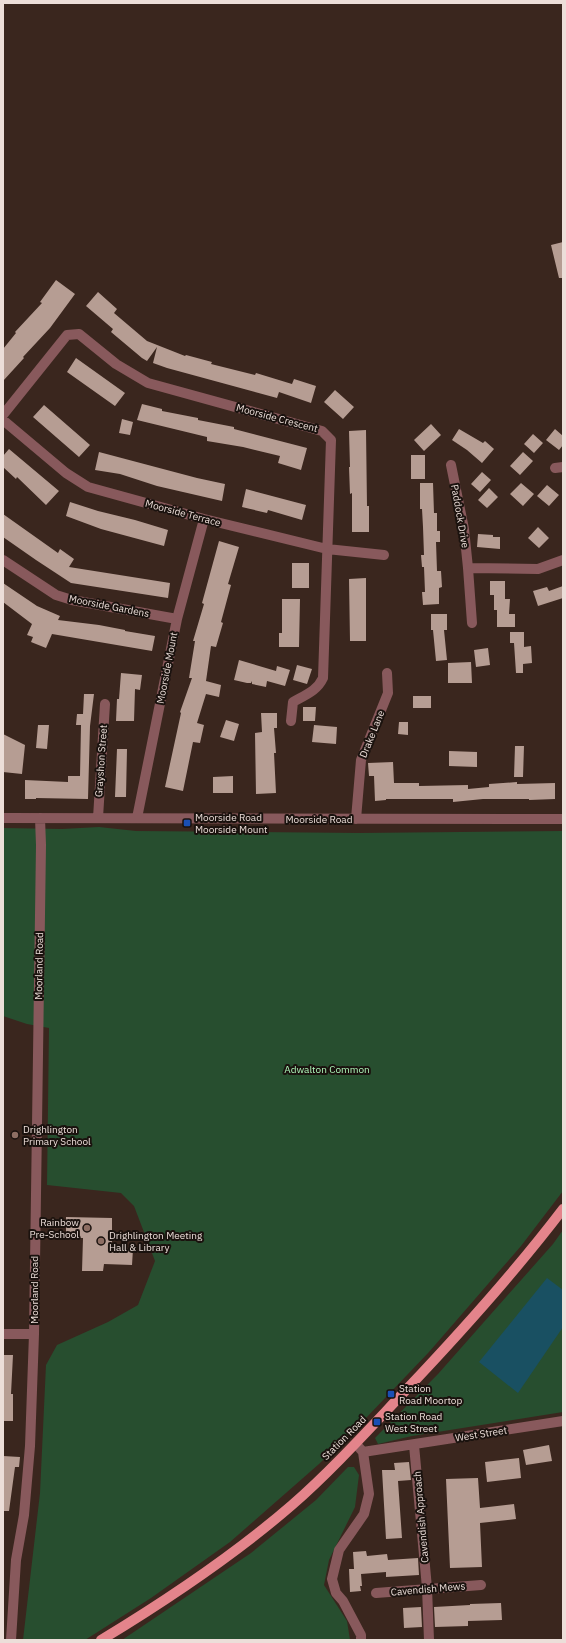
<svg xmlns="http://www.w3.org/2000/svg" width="566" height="1643" viewBox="0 0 566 1643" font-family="'IBM Plex Sans',sans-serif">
<rect width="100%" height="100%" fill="#3a261e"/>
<path fill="#274e2f" d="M99 827 136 831 359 833 563 831V1191L521 1246 429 1352 366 1418 319 1464 230 1542 151 1598 85 1640H23L40 1493 46 1365 57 1345 108 1322 138 1305 155 1261 134 1206 121 1193 47 1185 49 1028 27 1024 3 1016V828L62 829Z
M563 1230V1412L412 1436 378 1444 375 1438 438 1374 553 1244Z
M348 1467H354L359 1475 355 1507 329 1560 324 1585 347 1621 350 1640H122L251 1553 316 1500Z"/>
<path fill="#195062" d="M547 1278 563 1290V1327L518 1393 479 1362Z"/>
<path fill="#b69d93" d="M563 242V278H559L551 245Z
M56 280 75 294 50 328 23 357 24 358 3 381V349L16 333 15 332 42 303 40 302Z
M98 292 117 309 114 313 147 341 185 356 186 355 212 362 211 364 255 375 256 373 292 384 294 379 316 386 311 403 279 392 277 398 167 368 153 363 157 347 147 361 142 358 111 332 113 329 86 306Z
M76 358 125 393 115 406 67 372Z
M335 390 354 407 343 419 324 402Z
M142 404 162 409V411L198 418V420L234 427V429L307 448 301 470 278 463 280 456 243 447 207 441V437L137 420Z
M44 405 90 445 79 457 33 417Z
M122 419 133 422 130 435 119 433Z
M431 424 441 435 424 451 414 440Z
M459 429 483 443 485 441 494 449 482 463 467 450 452 440Z
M555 429 563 436V445L559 450 546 440Z
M366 430 367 506H369V532H352V493L350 494 349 467H350L349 431Z
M533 434 543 443 534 453 524 444Z
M9 449 59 491 46 505 17 477 16 479 3 467V456Z
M99 452 197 478 225 484 222 501 157 486 120 474 95 470Z
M523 452 533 461 520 475 510 466Z
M411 455H425V479H411Z
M482 472 491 480 480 492 471 484Z
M420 483H433L434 513H437V531H440V542H436L437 571H441L442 587 439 588V604L423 605 422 592H425L424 567H422L421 555H424L423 527 422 509H420Z
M521 483 534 494 523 506 510 494Z
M547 485 559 495 549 506 537 496Z
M489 488 498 497 487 508 478 500Z
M246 489 306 505 302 520 268 510 267 513 242 507Z
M70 502 98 511 135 520 168 530 164 546 101 529 66 516Z
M3 514 58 553 60 549 74 559 69 567 170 583 168 598 71 583 36 560 3 537Z
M538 527 549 538 539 548 528 538Z
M478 534 493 535V537H500V549L477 547Z
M219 541 239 547 228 584 231 585 221 622 223 623 216 647 211 646 206 681 221 685 219 697 206 694 197 723 204 725 200 743 193 742 183 791 165 787 181 713 180 712 192 678H189L195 641H193L204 604 202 603Z
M292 563H309V588H292Z
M366 578V641H350L349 579Z
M490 581H505V599H510L509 614H515V627H497V610H494V595H490Z
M3 583 37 606 60 616 58 620 99 625 125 630V631L155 636 152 651 52 634 46 648 31 642 33 637 27 635 32 624 3 602Z
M563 586V598L538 606 533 591 547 587 549 591Z
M282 599H300L299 647H279V633H282Z
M431 614H447V630H444L447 660 436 661 433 630H431Z
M510 632H524V647L531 646 532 663 523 664V673H516L514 643H510Z
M488 648 490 665 476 667 474 650Z
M239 660 276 671 277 666 290 670 285 686 267 681 266 687 252 684V681L251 683H247L234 680Z
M471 662 472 683H448V663Z
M297 665 312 669 307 684 293 680Z
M121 673 142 675 140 690 135 689 134 721H116L117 699H119Z
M84 694H94L90 726 88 799 36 798V799H25V780L68 782V776H80L81 725H76L77 714H83Z
M413 696H431V708H413Z
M303 707H316L315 721H303Z
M261 713H277V728H274L276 753H274L276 793 256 794 255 733 262 732Z
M226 720 239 724 234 741 220 737Z
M399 722H408V735L398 734Z
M38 725H49L47 749 36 748Z
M314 725 337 727 336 744 312 742Z
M3 734 25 745 22 774 3 772Z
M515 746H524L523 777H514Z
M117 749H127L126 797H115Z
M449 751 477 752V767L449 766Z
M393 762 394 783H419V786L468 785V789L489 787V784L517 782V784L555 783V799L529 800V799H483L453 802V799H386V800L375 801 374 776H369L368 763Z
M233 776V793H213V777Z
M66 1217 112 1218V1248L133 1249 132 1265 104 1264 103 1271H82L83 1238H66Z
M3 1355H13L11 1394H13V1421H3Z
M549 1445 552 1461 526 1465 523 1450Z
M3 1456 20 1457 19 1467H15L9 1511H3Z
M519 1458 521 1478 487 1482 485 1462Z
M409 1462 411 1480 398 1481 402 1538 386 1539 382 1470H395L394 1463Z
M478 1478 480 1508 514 1504 516 1519 480 1523 482 1567 450 1568 446 1479Z
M366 1551 367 1556 387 1554 388 1560 418 1558 419 1575 386 1577V1572L361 1574 362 1586H360L361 1591 350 1592 349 1569H354L353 1552Z
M501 1603 502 1620 468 1621V1626L435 1627 434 1607 470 1605V1604Z
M421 1607 422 1627 404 1628 403 1608Z"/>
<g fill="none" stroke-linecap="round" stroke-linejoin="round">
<path stroke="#88595c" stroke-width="10" d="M3 415 67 335 79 334 116 364 148 383 322 431 331 440 323 678C317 691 305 695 293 702L291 721
M3 420 66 473 88 487 204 519 327 549 384 555
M451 465 464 529 468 568 538 569 563 560
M555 468 563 467
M3 560 56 595 72 600 177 619
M468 568 472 623
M3 818 563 819
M98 818 105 704
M137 818 177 619 204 519
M356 819 361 760 388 693 387 673
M3 1334H34
M356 1444 363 1452 563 1421
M414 1445 427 1588 429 1640
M376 1593 481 1585
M11 1640 16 1560 24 1515 30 1446 34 1334 41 845 40 818
M361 1640V1635L343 1601 336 1593 332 1579 339 1550 364 1514 369 1494 363 1452"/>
<path stroke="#e4848b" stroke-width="10" d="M101 1640C167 1600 233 1556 292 1505 332 1470 369 1429 406 1390 461 1332 515 1272 563 1209"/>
</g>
<g fill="#1a4fb4" stroke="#1a120e" stroke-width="1.5">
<rect x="183" y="819" width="8" height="8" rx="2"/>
<rect x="387" y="1390" width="8" height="8" rx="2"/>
<rect x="373" y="1418" width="8" height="8" rx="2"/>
</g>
<g fill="#8d6e63" stroke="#1a120e" stroke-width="1.5">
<circle cx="15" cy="1135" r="4"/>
<circle cx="87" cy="1228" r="4"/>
<circle cx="101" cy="1241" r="4"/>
</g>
<g text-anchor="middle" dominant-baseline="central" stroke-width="4" stroke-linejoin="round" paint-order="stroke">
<g font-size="10" fill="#ecded9" stroke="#1a120e">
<text transform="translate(277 418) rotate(15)">Moorside Crescent</text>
<text transform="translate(183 513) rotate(15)">Moorside Terrace</text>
<text transform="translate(460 516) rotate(80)">Paddock Drive</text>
<text transform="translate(109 606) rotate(11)">Moorside Gardens</text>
<text transform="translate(167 668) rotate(-79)">Moorside Mount</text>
<text transform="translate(372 734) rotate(-68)">Drake Lane</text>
<text transform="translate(101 761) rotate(-86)">Grayshon Street</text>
<text x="319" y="819">Moorside Road</text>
<text transform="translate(39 966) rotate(-89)">Moorland Road</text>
<text transform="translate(34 1290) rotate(-90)">Moorland Road</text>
<text transform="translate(481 1434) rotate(-9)">West Street</text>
<text transform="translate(344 1438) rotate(-45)">Station Road</text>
<text transform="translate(421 1517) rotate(-95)">Cavendish Approach</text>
<text transform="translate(428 1589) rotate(-5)">Cavendish Mews</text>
</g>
<g font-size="10" fill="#ecded9" stroke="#1a120e" text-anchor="start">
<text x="195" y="817">Moorside Road<tspan x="195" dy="12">Moorside Mount</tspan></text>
<text x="23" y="1129">Drighlington<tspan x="23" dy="12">Primary School</tspan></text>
<text x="79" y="1222" text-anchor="end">Rainbow<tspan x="79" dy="12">Pre-School</tspan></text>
<text x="109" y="1235">Drighlington Meeting<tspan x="109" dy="12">Hall &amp; Library</tspan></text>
<text x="399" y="1388">Station<tspan x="399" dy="12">Road Moortop</tspan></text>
<text x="385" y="1416">Station Road<tspan x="385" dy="12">West Street</tspan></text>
</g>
<g font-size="10" fill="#aef7ba" stroke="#1a120e">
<text x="327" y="1069">Adwalton Common</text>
</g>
</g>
<rect width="566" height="1643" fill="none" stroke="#ecded9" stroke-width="8"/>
</svg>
